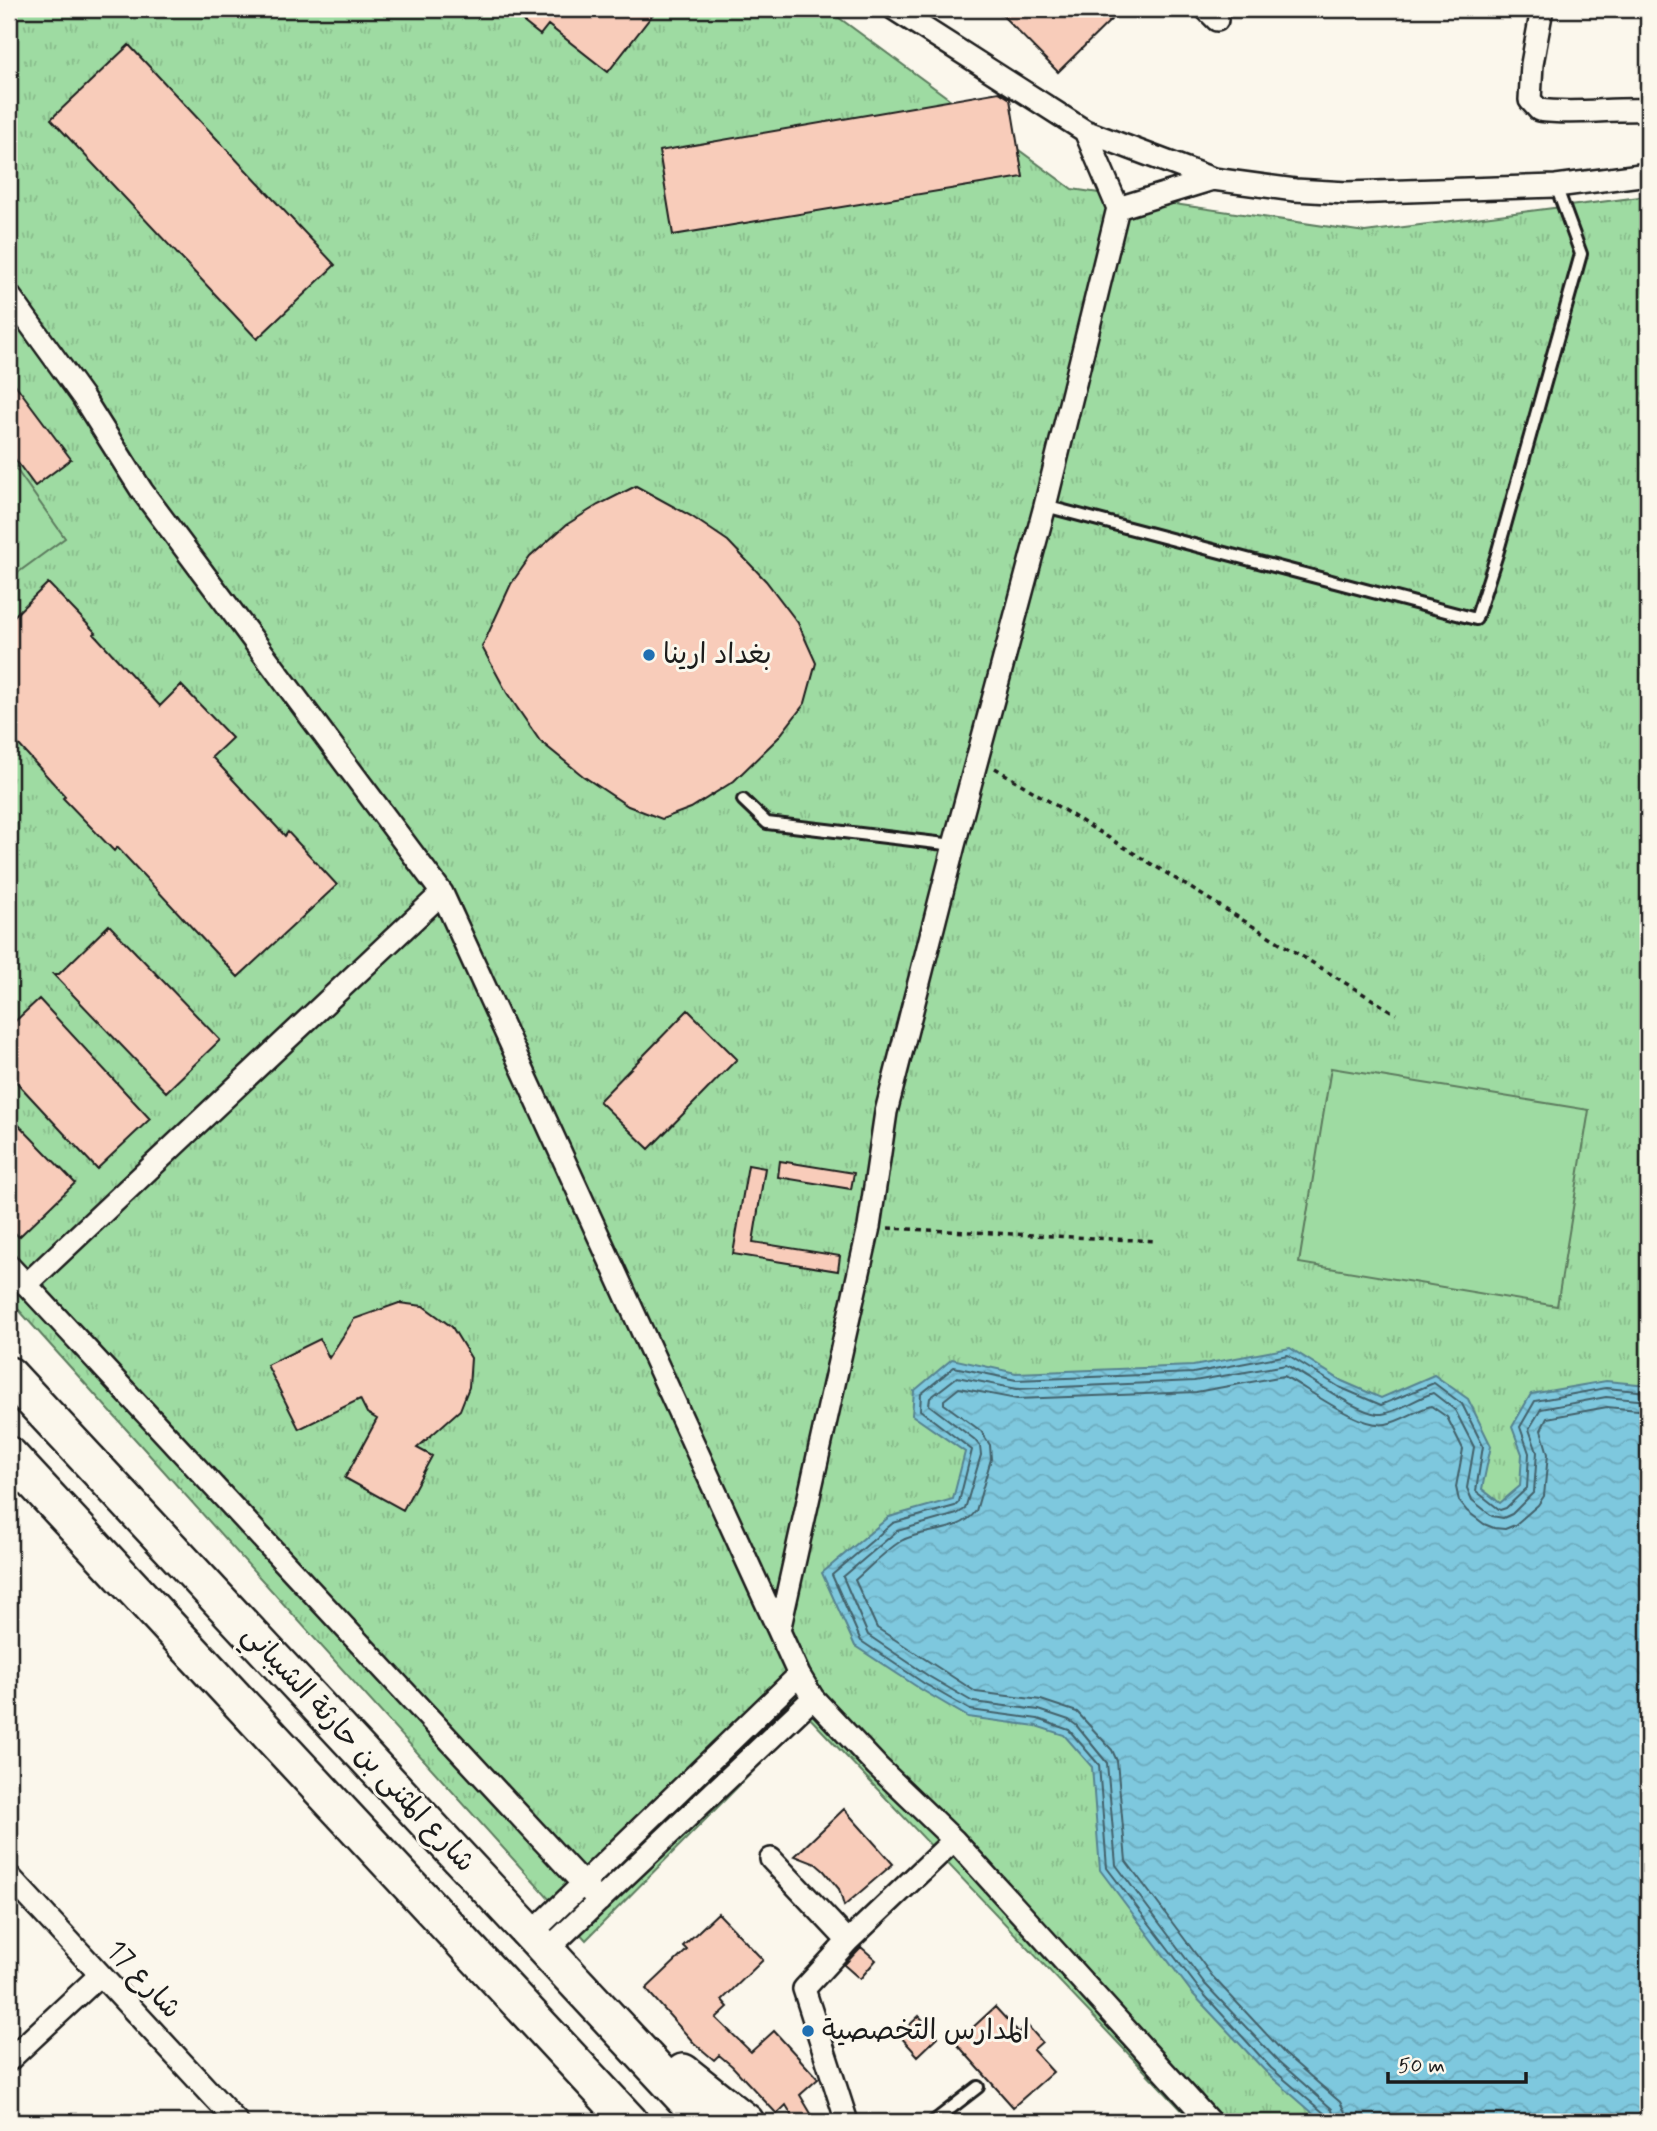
<svg xmlns="http://www.w3.org/2000/svg" width="1657" height="2131" viewBox="0 0 1657 2131" font-family="Mynerve,'Playpen Sans Arabic',sans-serif">
<defs>
<pattern id="grass-tufts" width="24" height="20" patternUnits="userSpaceOnUse" patternTransform="scale(1.75)"><rect width="24" height="20" fill="#9edba2"/><path d="M3 7l-1-3M5 7V3M7 7l1-3M15 17l-1-3M17 17v-4M19 17l1-3" fill="none" stroke="#88bb8b"/></pattern>
<pattern id="water-waves" width="16" height="10" patternUnits="userSpaceOnUse" patternTransform="scale(1.75)"><rect width="16" height="10" fill="#7ec8de"/><path d="M0 5q4-4 8 0t8 0" fill="none" stroke="#6cabbe"/></pattern>
</defs>
<rect width="100%" height="100%" fill="#fbf7ec"/>
<filter id="ink" filterUnits="userSpaceOnUse"><feTurbulence type="fractalNoise" baseFrequency=".0143" numOctaves="2"/><feDisplacementMap in="SourceGraphic" scale="14" xChannelSelector="R" yChannelSelector="G"/><feConvolveMatrix kernelMatrix="1 2 1 2 8 2 1 2 1" color-interpolation-filters="sRGB"/></filter>
<g filter="url(#ink)">
<path fill="url(#grass-tufts)" stroke="#5d7c5f" stroke-width="2" d="M9 9H827L1072 189 1365 232 1648 196V2122H1193L808 1716 586 1940 9 1299Z"/>
<path fill="#9edba2" stroke="#5d7c5f" stroke-width="2" d="M9 459 65 538 9 579Z
M1331 1068 1589 1110 1557 1306 1299 1263Z"/>
<path fill="url(#water-waves)" stroke="#578390" stroke-width="2" d="M1290 1348 1342 1381 1381 1398 1434 1375 1468 1399 1491 1446 1482 1489 1500 1503 1520 1486 1522 1454 1512 1427 1531 1394 1606 1381 1648 1385V2122H1323L1267 2073 1193 1994 1100 1870 1092 1767 1064 1735 1036 1726 968 1717 922 1690 855 1646 822 1573 889 1517 953 1499 965 1452 912 1415 914 1391 952 1359 1016 1373 1193 1366Z"/>
<g fill="none" stroke-linecap="round" stroke-linejoin="round">
<path stroke="#43616a" stroke-width="2" d="M1327 2122 1325 2114 1271 2068 1199 1989 1107 1868 1099 1765 1069 1730 1038 1719 970 1710 925 1684 861 1641 832 1575 893 1523 955 1506 959 1502 972 1450 920 1410 921 1394 954 1367 1016 1380 1193 1373 1288 1355 1339 1387 1381 1405 1434 1383 1462 1404 1483 1446 1476 1491 1500 1510 1506 1508 1527 1488 1529 1453 1520 1427 1535 1401 1606 1388 1648 1392
M1336 2122 1332 2109 1278 2061 1205 1984 1116 1865 1107 1763 1076 1725 1069 1720 1039 1710 973 1702 930 1677 868 1635 843 1577 897 1531 957 1514 965 1509 981 1455 980 1446 974 1439 929 1405 930 1398 957 1377 1017 1389 1194 1381 1286 1365C1306 1375 1361 1416 1382 1414 1399 1412 1416 1398 1433 1393L1455 1410 1474 1447 1467 1488 1472 1500 1492 1516 1503 1518 1512 1514 1534 1492 1537 1452 1529 1429 1541 1409 1606 1397 1648 1401
M1347 2122 1345 2112 1340 2102 1285 2054 1213 1977 1126 1861 1117 1761 1112 1750 1077 1712 1041 1700 976 1692 877 1628 855 1580C869 1568 885 1551 901 1541 924 1528 959 1534 976 1511L991 1459 990 1445 981 1431 944 1404V1400L959 1388 1017 1399 1196 1392 1284 1376C1307 1388 1360 1429 1386 1424 1402 1421 1416 1410 1431 1406L1447 1417 1463 1449 1456 1487 1459 1501 1467 1511 1484 1524 1494 1528 1505 1529 1515 1525 1538 1505 1544 1496 1548 1454 1541 1430 1547 1418 1607 1407 1648 1411"/>
</g>
<path fill="#f8ccba" stroke="#1c1c1c" stroke-width="2" d="M528 9H657L608 72 548 25 540 35 521 20Z
M996 9H1122L1058 72Z
M129 45 335 265 257 339 51 119Z
M999 92 1010 99 1023 177 673 235 659 151Z
M9 376 71 459 35 486 9 451Z
M636 486 691 516 728 541 766 581 798 623 816 663 805 703 778 738 734 781 691 808 662 819 628 806 583 776 540 741 507 693 482 647 511 584 530 557 566 525 598 505Z
M48 583 96 633 94 634 160 706 181 685 232 738 212 757 285 836 288 832 337 885 238 977 117 847 114 851 63 798 65 796 9 734V621Z
M109 925 220 1040 166 1092 53 974H59Z
M39 999 150 1119 97 1169 9 1074V1027Z
M688 1010 737 1059 649 1149 599 1101Z
M9 1115 75 1183 19 1237 9 1227Z
M780 1161 854 1173 851 1189 778 1177Z
M748 1165 765 1168 753 1242 840 1256 838 1271 733 1254Z
M399 1303 423 1306 452 1327 471 1358 469 1387 460 1410 417 1448 432 1456 403 1510 345 1478 377 1419 367 1413 360 1399 299 1429 267 1365 320 1339 329 1358 354 1319Z
M844 1809 893 1864 844 1906 839 1889 824 1871 816 1864 795 1856Z
M718 1913 763 1960 722 2000 728 2007 716 2018 751 2052 774 2031 818 2079 800 2095 816 2122H796L786 2105 777 2114 732 2066 719 2055 714 2060 694 2043 646 1989 687 1950 683 1946Z
M861 1947 876 1960 860 1979 844 1965Z
M995 2007 1019 2033 1027 2025 1042 2042 1033 2050 1053 2072 1013 2107 956 2043Z
M919 2016 938 2037 918 2056 899 2035Z"/>
<g fill="none" stroke-linecap="round" stroke-linejoin="round">
<g stroke="#1c1c1c" stroke-width="16">
<path id="lane" d="M1045 506 1476 619 1497 554 1581 254 1556 186
M743 800 767 823 954 845
M933 2122 978 2087"/>
</g>
<g stroke="#1c1c1c" stroke-width="26">
<path id="street" d="M894 9 1085 131 1213 179 1295 190 1347 193 1556 186 1648 174
M1206 9 1217 20
M1542 9 1532 64 1530 100 1539 110C1575 115 1611 108 1648 110
M1085 131 1118 208 1045 506 954 845 886 1112 869 1227 779 1631 799 1675 813 1698 877 1766 954 1840 1210 2122
M1118 208 1213 179
M9 295 82 396 142 491 442 893 779 1631
M9 1266 599 1901
M26 1285 442 893
M771 1859 848 1941 804 1989 847 2122
M9 1876 237 2122
M531 1934 799 1675
M848 1941 954 1840
M547 1950 813 1698
M9 2060 100 1975"/>
</g>
<g stroke="#1c1c1c" stroke-width="40">
<path id="primary" d="M9 1375 706 2122
M9 1455 630 2122
M683 2072 746 2122"/>
</g>
<path stroke="#1c1c1c" stroke-width="3.5" stroke-dasharray="5 5" stroke-linecap="butt" d="M995 768 1396 1014
M888 1228 1156 1241"/>
<use href="#lane" stroke="#fbf7ec" stroke-width="10"/>
<use href="#street" stroke="#fbf7ec" stroke-width="21"/>
<use href="#primary" stroke="#fbf7ec" stroke-width="35"/>
</g>
</g>
<g fill="#1f6fb2" stroke="#fbf7ec" stroke-width="2.5">
<circle cx="649" cy="655" r="7"/>
<circle cx="808" cy="2031" r="7"/>
</g>
<g text-anchor="middle" dominant-baseline="central" stroke-width="6" stroke-linejoin="round" paint-order="stroke">
<g font-size="28" fill="#1c1c1c" stroke="#fbf7ec" text-anchor="start">
<text x="663" y="655">بغداد ارينا</text>
<text x="822" y="2031">المدارس التخصصية</text>
</g>
<g font-size="28" fill="#1c1c1c" stroke="#fbf7ec">
<text transform="translate(358 1749) rotate(47)">شارع المثنى بن حارثة الشيباني</text>
<text transform="translate(143 1980) rotate(47)">شارع 17</text>
</g>
</g>
<rect width="1657" height="2131" fill="none" stroke="#fbf7ec" stroke-width="35"/>
<rect x="18" y="18" width="1622" height="2096" fill="none" stroke="#1c1c1c" stroke-width="2.5" filter="url(#ink)"/>
<path d="M1388 2072v10h138v-10" fill="none" stroke="#1c1c1c" stroke-width="3.5"/>
<text x="1398" y="2072" font-size="21" fill="#1c1c1c" stroke="#fbf7ec" stroke-width="5" paint-order="stroke">50 m</text>
</svg>
